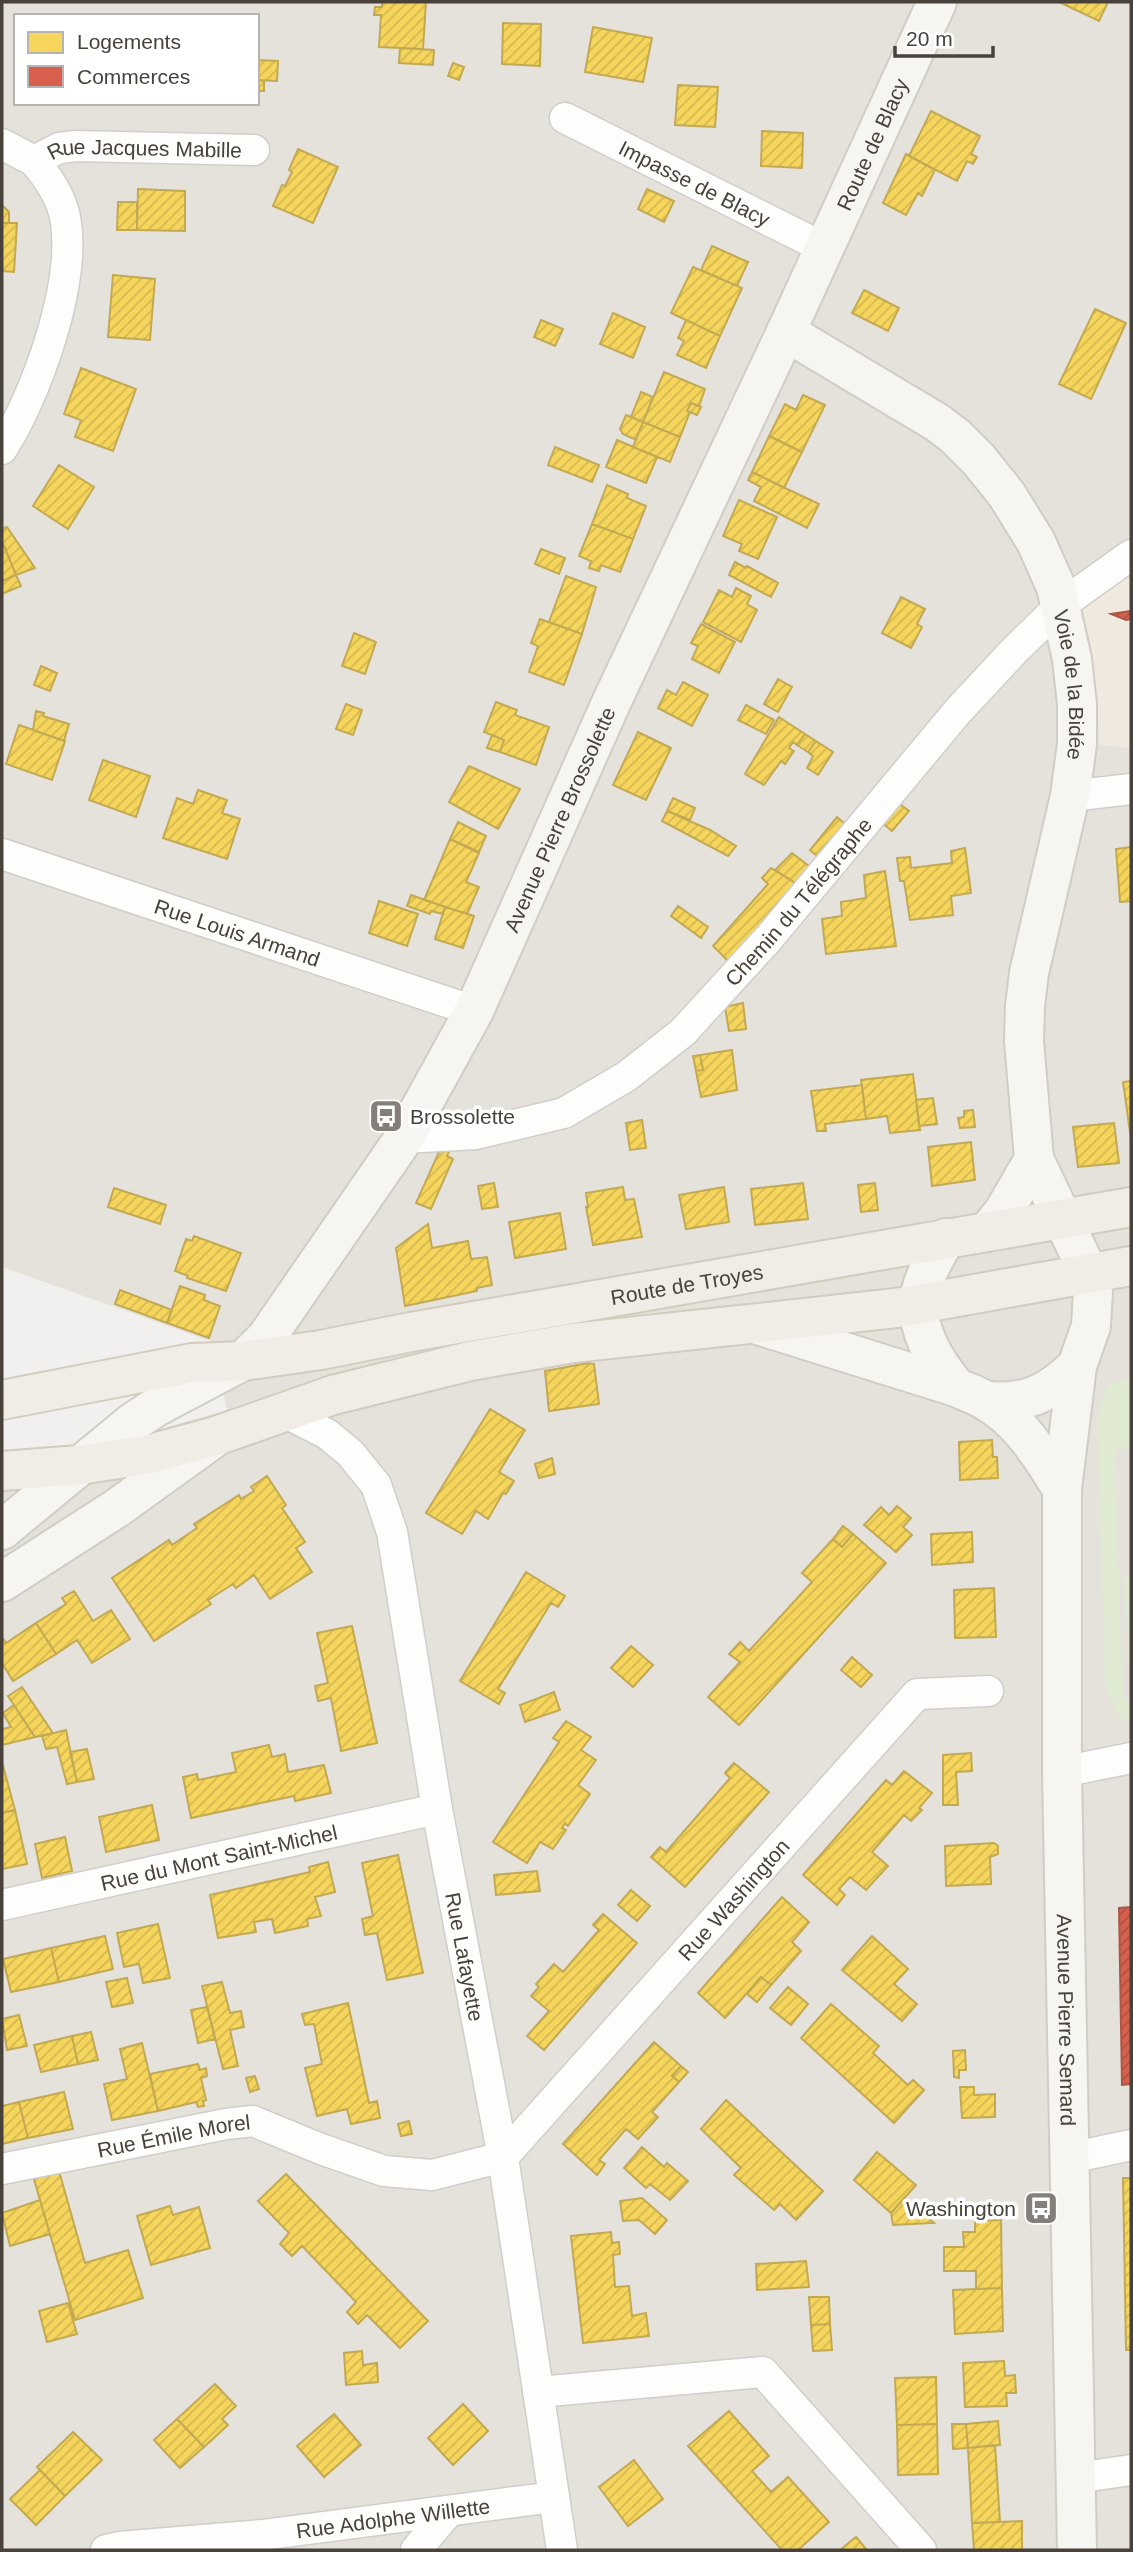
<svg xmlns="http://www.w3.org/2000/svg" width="1133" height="2552" viewBox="0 0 1133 2552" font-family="Helvetica,sans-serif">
<defs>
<pattern id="homes-hatch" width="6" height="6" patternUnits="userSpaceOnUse" patternTransform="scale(1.75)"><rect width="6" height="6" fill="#f6d55c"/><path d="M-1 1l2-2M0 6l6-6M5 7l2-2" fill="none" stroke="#d4b851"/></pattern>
<pattern id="shops-hatch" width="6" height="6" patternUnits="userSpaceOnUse" patternTransform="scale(1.75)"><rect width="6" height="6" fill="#d6604d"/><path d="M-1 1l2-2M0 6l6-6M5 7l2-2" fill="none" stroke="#b05141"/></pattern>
</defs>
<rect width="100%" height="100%" fill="#f2f0ee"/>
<path fill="#e5e2dc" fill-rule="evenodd" d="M2 2H1131V2550H2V1473L227 1410 213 1342 2 1267ZM16 16H257V103H16Z"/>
<path fill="#f0e9df" d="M1131 563V748L1100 745 1093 672 1076 604Z"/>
<path fill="#e0e9d1" d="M1126 1379H1131V1448L1115 1450 1123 1700 1131 1701V1723L1117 1714 1105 1688 1097 1421 1107 1384Z
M1124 1575H1131V1689H1130Z"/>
<path fill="url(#homes-hatch)" stroke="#c2a952" stroke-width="2" d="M382 2H426L423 49 379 47 381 15H374L375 7H382Z
M1059 2H1108L1099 21Z
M503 23 541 24 540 66 502 64Z
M593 27 652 38 643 82 585 72Z
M257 48H259L258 80 264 81V91H258V102Z
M400 48 434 50 433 65 399 63Z
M258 60 278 61 277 81 258 80Z
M453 63 464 67 459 80 448 76Z
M678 85 718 87 715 127 675 125Z
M931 111 980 136 971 154 977 157 973 164 967 161 957 181 909 156Z
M762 131 803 133 802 168 761 166Z
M298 149 338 167 313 223 273 206 282 185 285 186 292 172 289 170Z
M906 154 935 170 922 196 918 193 906 215 883 203Z
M138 189 185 191V231L137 230Z
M647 189 674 201 664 222 638 209Z
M118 202H137V230H117Z
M2 205 9 212V223H2Z
M2 223H17L14 272 2 271Z
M712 246 748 262 737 286 701 270Z
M693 267 742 288 720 336 671 313Z
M113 275 155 279 150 340 108 337Z
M864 290 899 308 888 331 852 313Z
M1095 309 1126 323 1091 399 1059 384Z
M613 313 645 327 633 358 600 344Z
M541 320 563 329 555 346 534 337Z
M686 320 720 336 706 368 677 355 684 341 678 338Z
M81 368 136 389 113 451 75 437 81 420 64 414Z
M664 372 705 389 699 406 691 403 687 411 690 412 680 437 643 422Z
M641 392 653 397 643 422 631 417Z
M803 395 825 405 802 452 769 436 785 404 796 410Z
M691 403 701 407 697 415 687 411Z
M626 415 643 422 636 440 623 434 620 429Z
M643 422 680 437 670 462 633 447Z
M769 436 802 452 784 488 752 472Z
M617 440 657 457 646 483 606 467Z
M555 447 599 465 592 482 548 465Z
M59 465 94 487 68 529 33 506Z
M752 472 819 504 807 528 754 501 761 487 748 480Z
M607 485 628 494 627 498 646 506 633 539 592 524Z
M739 500 777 517 758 559 739 551 742 544 723 536Z
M592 524 633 539 620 572 601 565 599 571 589 568 591 561 579 556Z
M7 527 35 568 16 575 2 541V529Z
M2 541 16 575 2 581Z
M541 549 565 558 559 574 535 564Z
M735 562 746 568 747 566 778 583 771 597 729 575Z
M16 575 21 586 2 594V581Z
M566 576 596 587 582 634 549 622Z
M736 588 751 596 747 604 757 610 741 642 703 622 719 590 732 597Z
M901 597 925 609 917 624 922 627 911 648 882 633Z
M540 619 582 634 564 685 529 672 538 646 531 643Z
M701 624 735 642 719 673 692 659 698 646 691 643Z
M354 633 376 642 365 674 342 666Z
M41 666 57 673 50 691 34 685Z
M778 679 792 687 778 712 764 704Z
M683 682 708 695 692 726 658 708 667 690 676 695Z
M496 702 517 710 515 715 549 727 536 765 500 752 504 740 484 732Z
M346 704 362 710 353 735 336 729Z
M746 705 774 720 766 734 738 720Z
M36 711 44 713 43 716 69 724 64 741 33 730Z
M779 717 805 734 797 745 793 742 789 748 794 751 785 764 781 761 764 785 745 774Z
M19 725 65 741 52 780 6 764Z
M638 732 671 748 646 800 613 785Z
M805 734 816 741 808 752 797 745Z
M492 735 504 740 500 752 487 748Z
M816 741 833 752 818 775 807 768 813 756 808 752Z
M103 760 150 776 136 817 89 800Z
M469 766 520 789 498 829 449 802Z
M198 790 227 800 222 813 240 819 227 859 163 838 177 798 193 804Z
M673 798 695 808 690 820 667 811Z
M897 802 909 811 892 831 880 821Z
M667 811 710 830 736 846 728 856 662 821Z
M837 817 850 828 822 860 810 850Z
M458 822 486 836 479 852 450 839Z
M450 839 479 853 466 882 479 887 467 914 424 900Z
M1131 847V901L1120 902 1116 849Z
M965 848 971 893 951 896 953 915 910 920 904 881H900L897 858 910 857 911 868 952 863 951 851Z
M792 853 814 870 800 886 775 870Z
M771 868 800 886 731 964 713 946 768 884 762 878Z
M885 871 896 946 826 954 822 919 842 916 841 902 866 898 864 875Z
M411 895 445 907 443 914 431 911 430 914 407 906Z
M379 901 418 914 407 946 369 933Z
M678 906 708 927 701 938 671 916Z
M445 907 474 916 463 948 435 939Z
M743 1003 746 1029 729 1031 725 1007Z
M732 1050 737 1090 701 1097 696 1071 703 1070 700 1055Z
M700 1055 703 1070 696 1071 693 1056Z
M913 1074 920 1130 890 1133 887 1116 866 1119 861 1080Z
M1131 1081V1139L1123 1082Z
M862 1085 866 1119 825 1124 826 1131H817L811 1091Z
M933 1098 937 1124 919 1126 916 1100Z
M973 1110 975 1127 960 1128 958 1118 964 1117V1111Z
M642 1120 646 1148 630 1150 626 1123Z
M1114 1123 1119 1163 1078 1167 1073 1127Z
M971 1142 975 1180 932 1186 928 1147Z
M450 1149 447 1156 453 1159 431 1209 416 1203 439 1152Z
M494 1183 498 1207 482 1209 478 1186Z
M803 1183 808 1219 755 1225 751 1189Z
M875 1183 878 1210 861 1212 858 1185Z
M623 1187 625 1200 634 1199 642 1237 593 1245 586 1207H588L586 1193Z
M724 1187 729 1222 686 1229 679 1195Z
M114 1188 166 1205 160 1224 108 1207Z
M560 1213 566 1249 515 1258 509 1222Z
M428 1224 432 1248 468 1241 471 1259 487 1257 492 1285 477 1288V1291L405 1306 396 1248Z
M194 1236 241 1253 226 1291 187 1278 188 1276 175 1271 186 1239 192 1241Z
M180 1286 205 1295 204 1300 220 1306 209 1338 167 1323Z
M120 1290 172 1310 167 1323 115 1304Z
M588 1363 594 1364 599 1404 549 1411 545 1371Z
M490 1409 525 1430 499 1472 514 1481 506 1494 503 1493 488 1519 476 1511 462 1534 426 1513Z
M992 1440 993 1457H997L998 1478 960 1480 959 1442Z
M552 1458 555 1474 539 1478 535 1464Z
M267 1476 286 1505 282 1508 305 1542 296 1548 312 1572 270 1599 254 1575 236 1588 233 1584 208 1600 211 1604 154 1641 112 1578 169 1540 172 1545 197 1528 194 1524 239 1495 241 1499 254 1491 251 1487Z
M897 1506 911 1518 903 1527 912 1535 896 1552 864 1525 881 1507 889 1515Z
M843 1526 853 1534 842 1547 833 1539Z
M972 1532 973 1562 932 1565 931 1534Z
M853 1534 886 1563 739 1725 708 1697 740 1662 729 1654 740 1642 749 1651 812 1582 802 1573 833 1539 842 1547Z
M526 1572 565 1596 558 1607 551 1603 498 1689 505 1693 499 1704 460 1681Z
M994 1588 996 1637 955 1638 954 1590Z
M74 1591 93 1621 111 1610 130 1639 92 1663 77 1640 56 1654 36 1623 66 1604 62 1598Z
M36 1623 56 1654 13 1681 2 1663V1637L6 1643Z
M352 1626 377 1743 341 1751 331 1698 318 1701 315 1686 328 1683 317 1633Z
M631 1646 653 1665 633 1687 611 1668Z
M852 1657 872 1675 861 1687 841 1670Z
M22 1687 53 1733 35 1737 8 1696Z
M554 1692 560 1710 525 1722 520 1705Z
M14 1705 35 1737 2 1745V1729L11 1727 3 1713Z
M566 1721 591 1737 581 1750 596 1760 578 1785 590 1794 568 1826 565 1823 562 1828 566 1830 553 1849 540 1842 527 1863 493 1842 559 1742 553 1738Z
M66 1730 77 1782 67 1784 57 1747 46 1749 42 1736Z
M269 1745 272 1757 285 1754 288 1772 324 1765 331 1793 295 1801 294 1796 191 1818 183 1777 197 1774 198 1780 236 1772 232 1753Z
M87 1749 94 1779 77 1782 70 1752Z
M971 1753 972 1771 956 1772 958 1805H943V1755Z
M2 1762 15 1810 2 1813Z
M734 1763 769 1792 685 1887 651 1857 660 1847 666 1852 730 1778 725 1773Z
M904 1771 932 1793 919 1808 922 1810 911 1821 904 1815 872 1852 888 1866 866 1890 850 1877 839 1889 845 1895 837 1905 803 1875 886 1780 892 1785Z
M152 1805 159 1840 106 1852 99 1817Z
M15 1810 27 1864 2 1869V1813Z
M65 1837 72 1871 42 1878 35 1844Z
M994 1843 998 1846V1854L990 1857 991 1884 946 1886 945 1846Z
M398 1855 423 1973 387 1980 377 1933 365 1935 362 1919 373 1916 362 1863Z
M328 1862 335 1892 315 1897 321 1916 307 1919 308 1926 275 1933 272 1919 254 1922 256 1932 218 1938 210 1895 310 1872 309 1867Z
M537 1871 540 1891 496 1895 494 1875Z
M631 1890 650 1906 637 1921 618 1905Z
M782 1897 809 1922 792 1942 801 1951 771 1985 761 1977 725 2018 698 1993Z
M603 1914 637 1943 544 2050 527 2036 549 2011 531 1996 539 1987 536 1984 554 1964 563 1972 599 1930 593 1925Z
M158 1924 170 1978 143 1983 139 1964 124 1967 117 1933Z
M105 1936 113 1969 59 1982 51 1948Z
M872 1936 908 1969 894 1984 917 2004 902 2021 842 1970Z
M51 1948 59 1982 11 1992 3 1959Z
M761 1977 771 1985 757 2002 747 1994Z
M127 1978 133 2003 112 2007 106 1982Z
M222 1982 230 2013 241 2011 244 2027 230 2030 238 2066 223 2069 202 1986Z
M788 1987 808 2004 791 2025 770 2008Z
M348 2003 369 2103 377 2101 380 2118 351 2124 347 2109 317 2116 305 2068 322 2064 314 2024 305 2025 302 2014Z
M831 2004 879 2046 873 2053 908 2085 913 2080 924 2090 894 2123 801 2038Z
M207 2007 215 2039 198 2043 191 2010Z
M19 2015 27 2046 7 2050 2 2019Z
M91 2032 98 2060 78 2064 72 2036Z
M72 2036 78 2064 41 2072 34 2045Z
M654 2042 681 2066 672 2076 679 2082 652 2112 658 2117 638 2139 626 2129 599 2160 605 2164 597 2175 563 2144Z
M142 2043 158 2111 112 2120 104 2084 127 2079 120 2049Z
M965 2050 966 2070H959V2078L954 2077 953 2051Z
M198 2064 200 2070 206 2068 207 2076 201 2078 206 2100 203 2101 204 2106 198 2107 196 2102 158 2111 150 2074Z
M681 2066 688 2072 679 2082 672 2076Z
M255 2076 259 2089 250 2092 246 2078Z
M960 2087H974V2095L995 2094V2117L962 2118Z
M64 2092 73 2129 28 2138 19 2102Z
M726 2100 823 2191 796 2220 780 2204 774 2210 734 2175 741 2168 701 2129Z
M19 2102 28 2138 2 2144V2106Z
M409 2121 412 2134 401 2136 398 2124Z
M642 2147 664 2167 667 2163 688 2181 670 2200 650 2184 646 2188 624 2168Z
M877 2152 916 2185 891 2213 854 2180Z
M59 2171 85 2263 128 2250 143 2298 75 2320 33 2176Z
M286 2174 428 2321 400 2348 367 2315 358 2324 347 2312 356 2302 302 2246 292 2256 280 2244 289 2233 258 2201Z
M1123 2178H1131V2350H1126Z
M642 2198 667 2220 655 2234 639 2220 623 2221 620 2201Z
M904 2198 934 2223 893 2225 891 2213Z
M40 2200 50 2234 10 2246 2 2213Z
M170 2206 173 2215 199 2207 210 2248 151 2265 137 2216Z
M1001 2220 1002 2288 976 2289V2271H944V2247H964L963 2232H975V2221Z
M611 2232 612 2243 619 2242 620 2254 613 2255 615 2287 629 2286 632 2316 646 2313 649 2336 583 2343 571 2236Z
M806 2261 809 2287 757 2290 756 2264Z
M1002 2288 1003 2331 955 2334 953 2290Z
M809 2297H829L830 2324 811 2325Z
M68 2303 77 2334 47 2342 39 2311Z
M830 2324 832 2350 813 2351 811 2325Z
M362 2351 363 2365 377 2363 378 2382 346 2385 344 2353Z
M1004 2361 1005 2376 1015 2375 1016 2393H1006L1007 2406 965 2407 963 2363Z
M936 2377 937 2424 897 2425 895 2378Z
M215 2384 236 2406 222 2419 228 2425 204 2447 177 2419Z
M463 2404 488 2431 453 2465 428 2438Z
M729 2411 769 2456 752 2471 771 2492 788 2477 829 2522 798 2550H782L688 2446Z
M334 2414 361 2445 324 2477 297 2446Z
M177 2419 204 2447 180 2468 154 2440Z
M998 2421 1000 2445 968 2448 966 2424Z
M937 2424 938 2474 898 2475 897 2425Z
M952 2424H966L968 2448 953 2449Z
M73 2432 102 2460 65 2496 37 2467Z
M995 2445 1000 2522 972 2523 968 2448Z
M634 2460 663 2499 628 2526 599 2487Z
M40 2470 65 2496 36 2525 10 2499Z
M1022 2521V2550H974L972 2523Z
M856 2537 867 2550H840Z"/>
<path fill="url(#shops-hatch)" stroke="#ab5747" stroke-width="2" d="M1131 611V619L1126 620 1111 614Z
M1131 1907V2084L1122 2085 1119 1908Z"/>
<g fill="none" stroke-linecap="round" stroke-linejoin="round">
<g stroke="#d0cecb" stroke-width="33">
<g id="minor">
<path id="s1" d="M565 118 824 248"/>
<path id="s2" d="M2 144 34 161 59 148 76 146 254 150"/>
<path d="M2 449C36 396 75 287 66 223 63 199 49 179 34 161"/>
<path d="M1070 796 1131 789"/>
<path id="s3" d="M2 854 474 1011"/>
<path id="s4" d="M404 1138 476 1134 564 1113 627 1076 683 1032 769 938 958 711 1013 652 1061 605 1131 555"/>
<path id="s5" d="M284 1412 327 1434 350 1453 376 1485 392 1532 437 1809 503 2157 562 2550"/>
<path d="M1062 1772 1131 1758"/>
<path id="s6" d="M2 1905 437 1809"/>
<path d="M1070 2158 1131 2145"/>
<path id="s7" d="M2 2169 226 2124 253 2121 321 2149 384 2171 432 2175 503 2157 917 1694 988 1691"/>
<path d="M538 2392 763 2372 921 2550"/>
<path d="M1076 2478 1131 2470"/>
<path id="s8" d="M106 2550 119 2547 262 2535 554 2497"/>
<path d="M416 2550 449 2511"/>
</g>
</g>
<g stroke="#d0cdc5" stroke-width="42">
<g id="secondary">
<path id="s9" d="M786 332 938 423 955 436 979 460 1007 495 1036 542 1056 587 1072 659 1077 704V744L1070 796 1029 973 1025 1006 1024 1041 1034 1159 1089 1274 1093 1291 1091 1326 1077 1366 1062 1489V1772L1077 2550"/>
<path d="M988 1231 1004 1211 1034 1159"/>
<path d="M946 1238C935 1258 920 1281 919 1304 918 1335 937 1364 956 1387"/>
<path d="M758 1325 956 1387C966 1392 977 1395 986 1401 1021 1421 1041 1456 1062 1489"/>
<path d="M987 1401C1027 1404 1048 1394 1077 1366"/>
<path id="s10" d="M2 1530 133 1422 156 1407 243 1361 266 1338 404 1138 474 1011 611 703 786 332 937 2"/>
<path d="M2 1582 117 1508 214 1438"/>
</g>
</g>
<g stroke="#d2ccbe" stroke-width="42">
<g id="primary">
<path id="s11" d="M2 1400 192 1363 243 1361 321 1350 411 1332 1131 1207"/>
<path d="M2 1471 79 1465 146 1455 216 1436 333 1395 470 1361 573 1343 896 1308 1131 1266"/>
</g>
</g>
<use href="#minor" stroke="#fdfdfc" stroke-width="30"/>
<use href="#secondary" stroke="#f6f5f1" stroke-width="38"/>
<use href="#primary" stroke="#f1ede6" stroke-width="38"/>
</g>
<defs>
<g id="bus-square" transform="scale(1.75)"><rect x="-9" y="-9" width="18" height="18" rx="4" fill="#847f79" stroke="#fff"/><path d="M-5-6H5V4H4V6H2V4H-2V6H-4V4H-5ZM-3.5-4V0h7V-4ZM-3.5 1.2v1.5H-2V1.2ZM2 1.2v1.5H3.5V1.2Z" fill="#fff"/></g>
</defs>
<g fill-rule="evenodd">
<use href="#bus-square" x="386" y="1116"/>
<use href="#bus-square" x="1041" y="2208"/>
</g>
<g text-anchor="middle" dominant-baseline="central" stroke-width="7" stroke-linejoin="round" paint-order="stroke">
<g font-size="21" fill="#48423a" stroke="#fff">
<text stroke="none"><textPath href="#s10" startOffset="1670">Route de Blacy</textPath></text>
<text stroke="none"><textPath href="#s2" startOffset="150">Rue Jacques Mabille</textPath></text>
<text stroke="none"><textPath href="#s1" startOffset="145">Impasse de Blacy</textPath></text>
<text stroke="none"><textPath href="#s9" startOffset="481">Voie de la Bidée</textPath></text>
<text stroke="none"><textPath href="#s10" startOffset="926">Avenue Pierre Brossolette</textPath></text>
<text stroke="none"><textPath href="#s4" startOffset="481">Chemin du Télégraphe</textPath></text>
<text stroke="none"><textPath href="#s3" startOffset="248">Rue Louis Armand</textPath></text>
<text stroke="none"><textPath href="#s11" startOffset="695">Route de Troyes</textPath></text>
<text stroke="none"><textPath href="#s6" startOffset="222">Rue du Mont Saint-Michel</textPath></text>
<text stroke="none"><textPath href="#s7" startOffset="863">Rue Washington</textPath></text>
<text stroke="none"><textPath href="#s5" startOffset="600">Rue Lafayette</textPath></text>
<text stroke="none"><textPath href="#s9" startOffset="1839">Avenue Pierre Semard</textPath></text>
<text stroke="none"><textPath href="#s7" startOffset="175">Rue Émile Morel</textPath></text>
<text stroke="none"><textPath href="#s8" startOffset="289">Rue Adolphe Willette</textPath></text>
</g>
<g font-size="21" fill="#48423a" stroke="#fff" text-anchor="start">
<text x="410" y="1116">Brossolette</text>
<text x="1016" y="2208" text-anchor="end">Washington</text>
</g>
</g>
<rect width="1133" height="2552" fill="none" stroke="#48423a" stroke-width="7"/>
<rect x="14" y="14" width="245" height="91" fill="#ffffff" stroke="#b6b3b0" stroke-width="2"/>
<rect x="28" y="32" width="35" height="21" fill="#f6d55c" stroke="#b6b3b0" stroke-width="2"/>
<text x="77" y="49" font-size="21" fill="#48423a">Logements</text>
<rect x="28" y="66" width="35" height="21" fill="#d6604d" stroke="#b6b3b0" stroke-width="2"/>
<text x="77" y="84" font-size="21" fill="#48423a">Commerces</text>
<path d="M895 46v10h98v-10" fill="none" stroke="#48423a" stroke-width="3.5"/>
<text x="906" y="46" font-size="21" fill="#48423a" stroke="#ffffff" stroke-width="5" paint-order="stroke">20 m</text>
</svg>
